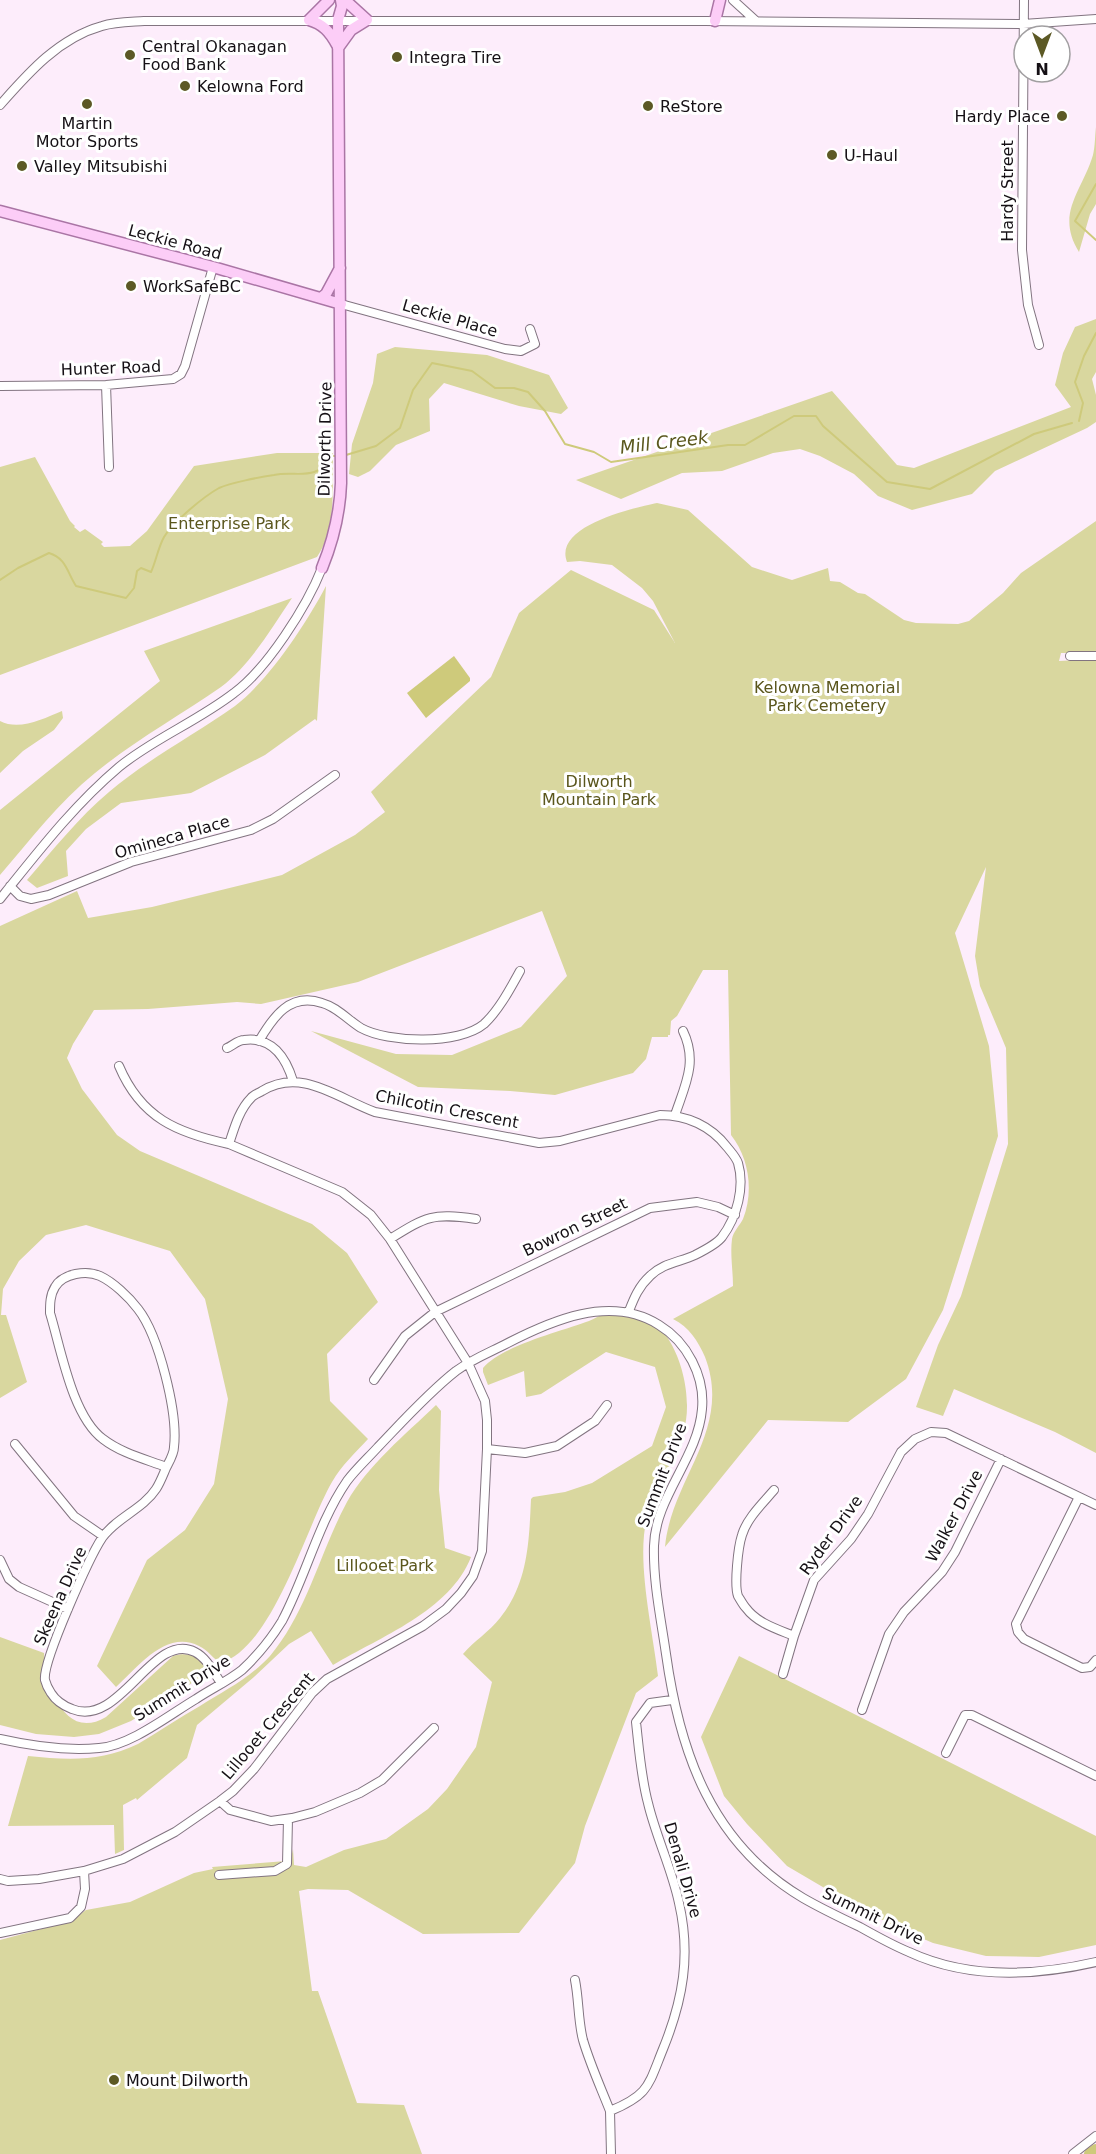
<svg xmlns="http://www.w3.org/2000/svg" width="1096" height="2154" viewBox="0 0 1096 2154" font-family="'DejaVu Sans',sans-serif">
<rect width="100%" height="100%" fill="#fdedfb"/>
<path fill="#d9d79f" d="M1096 127V204L1090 214 1079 252C1055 213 1082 192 1093 155 1095 147 1095 136 1096 127Z
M1096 319V372L1092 379 1096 395V422L1087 428 995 471 972 494 912 510 878 496 854 474 820 456 800 449 773 453 722 471 682 473 621 499 576 480 832 391 897 465 914 468 1071 407 1055 385 1063 353 1075 327Z
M395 347 487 355 549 375 568 408 561 414 519 406 444 383 429 399 430 431 396 445 370 471 358 477 349 474 352 444 373 383 377 354Z
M277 453H333C332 487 337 528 317 557L0 675V467L35 457 70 521 75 526 74 527 80 532 85 529 103 542 101 544 104 547 130 546 147 531 194 466Z
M657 503 688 510 752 567 792 580 828 568 830 581 840 582 858 593 865 594 904 620 916 623 958 624 969 621 1003 593 1021 573 1096 521V653H1061L1059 661 1096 659V1453L1055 1432 954 1389 943 1416 916 1407 938 1345 961 1296 1008 1144 1006 1048 980 986 975 956 986 867 955 933 989 1046 998 1136 943 1310 906 1379 848 1422 768 1420 665 1547C671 1479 733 1430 705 1357 698 1341 689 1327 673 1319L733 1286C733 1271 730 1254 732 1239 733 1232 740 1225 743 1219 754 1191 749 1158 731 1135L728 970H703L677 1016 671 1021 670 1035H668V1037H652L646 1059 633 1073 555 1095 510 1091 418 1087 311 1031 396 1054 452 1055 521 1027 567 976 542 911 358 982 261 1004 237 1002 148 1009 94 1010 73 1044 67 1058 82 1089 117 1135 140 1151 312 1224 347 1253 378 1302 327 1354 330 1401 368 1439C355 1453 342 1465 332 1482 306 1527 273 1647 221 1663 213 1659 208 1650 199 1646 166 1629 138 1667 116 1687L97 1666 147 1560 185 1530 214 1484 228 1399 205 1299 170 1251 86 1225 46 1235 19 1261 3 1289 1 1315H6L27 1382 0 1398V926L77 891 88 918 152 907 282 875 355 835 385 812 371 792 373 790 491 677 519 613 571 570 654 610 675 643 653 601 642 588 612 565 580 561 567 562C553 526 633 508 657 503Z
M326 586 317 721 315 719 265 755 191 793 121 803 86 829 66 851 68 876 37 888 27 880C53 850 79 817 109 792 148 759 194 735 235 706 269 680 306 624 326 586Z
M292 598C271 629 251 664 221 687 179 716 134 741 95 773 59 802 30 840 0 875V810L160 681 144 651Z
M62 711 63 718 54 730 23 751 0 773V721C19 731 43 719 62 711Z
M623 1307C674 1312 697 1392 683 1433 671 1469 648 1497 644 1535 640 1577 653 1634 658 1676L636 1693 585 1826 575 1863 519 1933 423 1934 348 1890 308 1889 299 1891 312 1991H318L357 2103 404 2105 422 2154H0V1940L71 1921 86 1910 130 1902 194 1873 213 1869 212 1867 286 1861 292 1854 293 1849 294 1865 306 1867 344 1850 386 1839 428 1809 447 1789 476 1747 492 1682 463 1654C474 1641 489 1632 500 1618 528 1583 529 1543 531 1499L533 1497 565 1492 592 1483 652 1446 666 1407 655 1367 606 1352 541 1394 526 1397 524 1371 488 1385 483 1372V1368C501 1346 562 1331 589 1321 601 1316 611 1308 623 1307Z
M436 1405 441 1411 439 1490 445 1548 471 1557C450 1611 380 1637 333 1665L311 1631 289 1644 254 1677 197 1725 187 1758 137 1800 136 1798 123 1805 124 1850 115 1854 114 1825 8 1826 28 1756C68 1760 101 1762 138 1744 158 1732 179 1718 200 1706 224 1691 250 1678 270 1656 307 1612 320 1552 347 1502 367 1466 406 1434 436 1405Z
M0 1637 44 1653C46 1684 64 1742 106 1717L173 1656C188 1651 201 1657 207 1670L203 1676 131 1721 99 1734 74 1737 36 1734 0 1725Z
M739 1656 1096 1836V1945L1039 1957 986 1956 933 1943 898 1928 850 1903 787 1866 747 1824 724 1796 701 1737Z"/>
<path fill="#ceca7b" d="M454 656 470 678V681L426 718 407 693Z"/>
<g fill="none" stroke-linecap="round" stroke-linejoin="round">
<path stroke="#ceca7b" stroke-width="2" d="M1096 184 1075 221 1096 240
M1079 421 1083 403 1075 382 1084 356 1096 333
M346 455 376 446 400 428 413 390 432 363 472 371 495 388H514L528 392 545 411 565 444 594 452 611 462 728 445H745L794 416H816L823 426 887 482 930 489 1034 434 1072 423
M0 580 18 568 49 553C66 558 67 572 76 586L126 598 134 588 137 571 141 568 151 572C156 561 158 548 164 537 173 522 203 497 219 488 230 483 260 477 274 475 296 470 316 483 332 456H337"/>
<path stroke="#ceca7b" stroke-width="12" d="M1090 2154 1096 2150"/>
<g stroke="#827480" stroke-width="10">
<path id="minor" d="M733 0 756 21
M1024 0 1022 250 1028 305 1039 345
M0 105C29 72 59 38 102 26 115 22 131 22 144 21H704L1023 24 1096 19
M341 304 505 349 521 351 535 344 530 329
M106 385 109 467
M0 386 106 385 173 379 181 374 185 366 213 267
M1070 656H1096
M10 886 20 896 31 899 49 895 131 862 251 830 273 819 335 775
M0 899C38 852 73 806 119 767 153 739 198 721 234 693 267 669 307 606 322 568
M259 1041C273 1017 290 992 322 1003 337 1007 348 1020 361 1028 388 1043 459 1045 484 1024 499 1010 510 989 520 971
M227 1048C232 1046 238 1040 244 1040 272 1036 286 1058 293 1081
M119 1066C141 1118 177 1133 229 1144
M675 1115C685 1085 698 1062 683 1031
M390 1239C427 1216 432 1213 476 1219
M374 1380 405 1336 435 1312 650 1208 697 1202 718 1207 735 1215
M15 1444 74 1516 103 1536
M487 1449 525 1453 557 1446 595 1421 607 1405
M166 1467C145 1459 121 1453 103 1439 72 1416 61 1349 50 1313 50 1304 50 1295 55 1287 63 1273 87 1270 100 1276 113 1282 129 1297 138 1309 159 1336 178 1413 174 1447 174 1454 169 1462 166 1468 163 1475 160 1483 156 1489 143 1509 116 1518 102 1538 90 1556 42 1662 45 1680 46 1684 49 1690 51 1693 56 1701 64 1706 72 1709 120 1729 153 1630 195 1652 207 1658 214 1673 221 1683
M774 1490C763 1503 747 1518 742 1535 738 1547 734 1585 738 1596 740 1599 743 1605 746 1608 757 1623 777 1629 794 1636
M1079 1497 1016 1624 1018 1632 1024 1639 1082 1668 1090 1667 1096 1660
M0 1560 9 1579 19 1587 68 1609
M783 1674 794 1636 814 1580 851 1539 868 1514 901 1452 915 1439 931 1432 946 1433 1096 1505
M862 1710 889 1634 904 1612 942 1572 955 1552 1001 1459
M0 1739C31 1746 67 1751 99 1748 130 1746 169 1715 196 1699 211 1689 228 1681 242 1670 257 1656 271 1639 282 1621 306 1576 318 1523 347 1481 356 1469 368 1458 378 1447 402 1422 429 1392 456 1371 471 1360 488 1353 504 1345 550 1321 610 1294 659 1325 687 1342 705 1376 702 1409 698 1458 655 1497 654 1546 653 1582 661 1619 666 1654 680 1754 712 1844 803 1898 822 1909 841 1918 860 1927 876 1936 892 1945 909 1952 967 1979 1035 1976 1096 1962
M946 1753 965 1715H972L1096 1776
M220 1801 230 1810 271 1821 292 1818 315 1812 360 1793 382 1780 434 1728
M219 1875 275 1871 287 1864 288 1819
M0 1879 8 1881 39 1879 84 1871 123 1859 175 1832 220 1801 233 1791 254 1769 312 1693 327 1679 423 1626 446 1609 461 1593 473 1576 482 1551 487 1449V1420L485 1401 468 1363 390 1239 371 1215 342 1192 229 1144C234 1129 239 1110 251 1098 253 1095 259 1093 262 1091 301 1067 337 1098 375 1112L539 1143 560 1141 660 1115C687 1115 711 1126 727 1147 731 1152 736 1157 738 1163 745 1187 737 1217 722 1237 717 1244 703 1251 695 1255 680 1262 663 1263 650 1276 639 1286 634 1298 629 1311
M0 1933 70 1918 81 1907 85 1889 84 1871
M575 1980C579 2000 578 2021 583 2040 590 2064 601 2088 610 2111
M611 2154 610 2111C649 2095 648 2086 663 2049 683 2000 691 1955 679 1903 672 1869 656 1837 648 1803 641 1777 639 1749 636 1722L650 1703 672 1700
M1073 2154 1096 2136"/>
</g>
<g stroke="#aa75a5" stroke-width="13">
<path id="major" d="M309 20C323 24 330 32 337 45
M309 20 329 0
M715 21 720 0
M338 48 351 30 367 20 345 0
M0 211 213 267 341 304
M321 298 326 294 340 268
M322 568C333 541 340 512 341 483L338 20 342 6 341 0"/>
</g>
<use href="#minor" stroke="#fff" stroke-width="8"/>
<use href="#major" stroke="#fccdf7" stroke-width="10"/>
</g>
<g fill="#5c5925" stroke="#fff" stroke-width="2">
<circle cx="130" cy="55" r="6"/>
<circle cx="397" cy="57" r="6"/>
<circle cx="185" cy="86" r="6"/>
<circle cx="87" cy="104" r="6"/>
<circle cx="648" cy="106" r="6"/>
<circle cx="1062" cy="116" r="6"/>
<circle cx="832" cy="155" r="6"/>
<circle cx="22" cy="166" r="6"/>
<circle cx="131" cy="286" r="6"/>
<circle cx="114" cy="2080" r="6"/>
</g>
<g text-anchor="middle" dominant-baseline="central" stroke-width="6" stroke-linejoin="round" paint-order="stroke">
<g font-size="16" fill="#151015" stroke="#fff" text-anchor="start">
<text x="142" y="46">Central Okanagan<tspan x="142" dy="18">Food Bank</tspan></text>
<text x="409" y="57">Integra Tire</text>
<text x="197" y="86">Kelowna Ford</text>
<text x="660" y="106">ReStore</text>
<text x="1050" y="116" text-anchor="end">Hardy Place</text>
<text x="87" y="123" text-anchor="middle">Martin<tspan x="87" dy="18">Motor Sports</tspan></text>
<text x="844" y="155">U-Haul</text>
<text x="34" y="166">Valley Mitsubishi</text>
<text x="143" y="286">WorkSafeBC</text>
<text x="126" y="2080">Mount Dilworth</text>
</g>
<g font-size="16" fill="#151015" stroke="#fff">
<text transform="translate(1007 191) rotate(-90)">Hardy Street</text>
<text transform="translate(175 242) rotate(15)">Leckie Road</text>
<text transform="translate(450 318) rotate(16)">Leckie Place</text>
<text transform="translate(111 368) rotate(-2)">Hunter Road</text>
<text transform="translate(325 439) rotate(-89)">Dilworth Drive</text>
<text transform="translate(172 837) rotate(-16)">Omineca Place</text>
<text transform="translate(447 1109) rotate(11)">Chilcotin Crescent</text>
<text transform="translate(575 1227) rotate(-26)">Bowron Street</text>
<text transform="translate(662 1475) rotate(-69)">Summit Drive</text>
<text transform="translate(954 1516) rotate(-62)">Walker Drive</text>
<text transform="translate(831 1535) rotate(-54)">Ryder Drive</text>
<text transform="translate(60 1596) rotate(-66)">Skeena Drive</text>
<text transform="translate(182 1688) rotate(-32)">Summit Drive</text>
<text transform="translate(268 1726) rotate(-50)">Lillooet Crescent</text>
<text transform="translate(683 1870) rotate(74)">Denali Drive</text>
<text transform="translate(873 1916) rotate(26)">Summit Drive</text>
</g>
<g font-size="16" fill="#5a561c" stroke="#fff">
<text x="229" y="523">Enterprise Park</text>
<text x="827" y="687">Kelowna Memorial<tspan x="827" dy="18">Park Cemetery</tspan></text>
<text x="599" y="781">Dilworth<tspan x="599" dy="18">Mountain Park</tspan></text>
<text x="385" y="1565">Lillooet Park</text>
</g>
<g font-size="18" font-style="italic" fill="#5b581e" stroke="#fff">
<text transform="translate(664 442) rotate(-7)">Mill Creek</text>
</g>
</g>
<g transform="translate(1042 54) rotate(180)"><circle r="28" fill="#ffffff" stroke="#a19fa1" stroke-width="1.5"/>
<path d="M0-4.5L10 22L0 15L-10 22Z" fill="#5c5925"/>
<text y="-9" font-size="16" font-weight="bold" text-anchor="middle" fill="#151015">N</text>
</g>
</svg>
